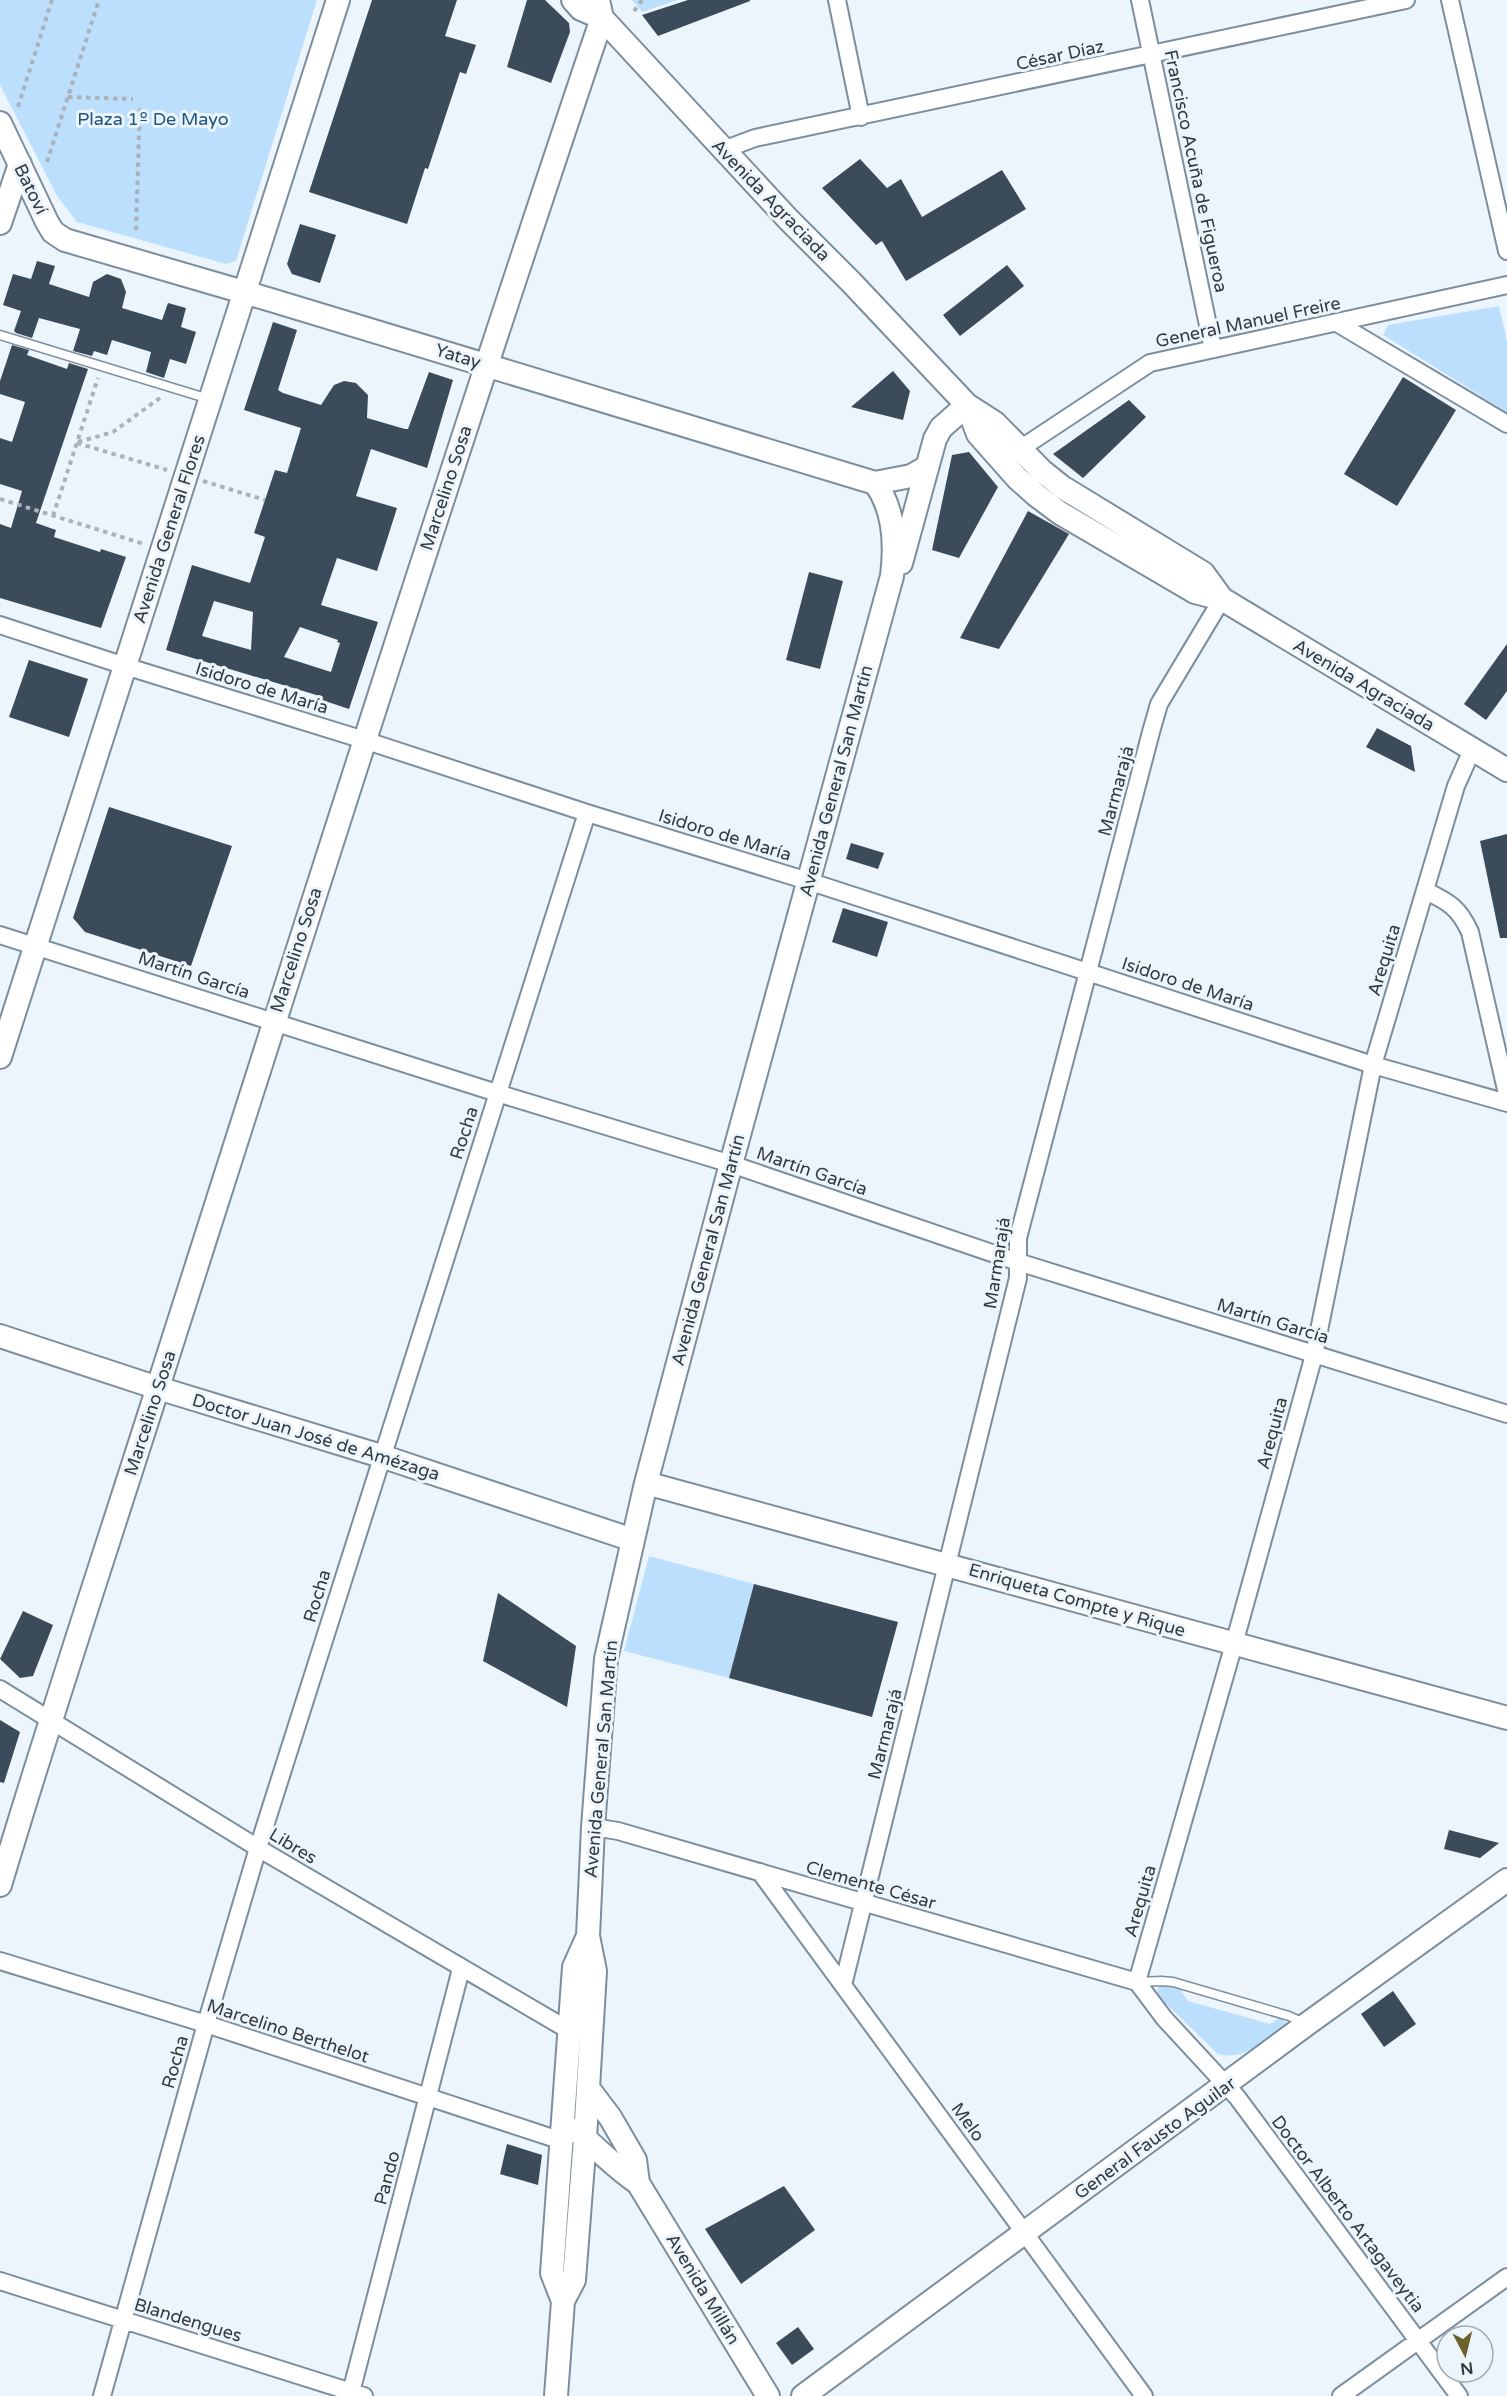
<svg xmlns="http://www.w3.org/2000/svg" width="1507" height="2396" viewBox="0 0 1507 2396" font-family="'Varela Round',sans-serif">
<rect width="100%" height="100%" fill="#edf5fc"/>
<path fill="#bddffe" d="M0 0H317L236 261 226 264 77 222 57 196 0 85Z
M632 0H678L642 12Z
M1499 306 1507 341V412L1383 335 1388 325Z
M649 1556 754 1584 729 1678 624 1651Z
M1164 1983 1179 1988 1188 2001 1270 2024 1280 2018 1286 2023C1269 2040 1242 2061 1218 2054L1160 1998 1157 1989Z"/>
<path fill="#3b4b5a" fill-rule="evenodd" d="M372 0H457L445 36 476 45 466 74 460 72 428 169 425 168 407 224 309 192Z
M527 0H545L569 23 570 32 551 83 507 67Z
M688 0H750V1L658 36 642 15Z
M860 159 887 188 901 179 922 217 1002 170 1026 209 906 281 882 241 876 245 822 188Z
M300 224 336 235 320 283 292 274 287 264Z
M37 261 55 266 49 284 89 297 93 282 107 274 121 279 126 292 122 308 162 320 168 303 186 308 181 327 196 332 186 364 170 359 164 378 146 372 151 352 112 340 107 355 94 351 92 356 73 351 80 329 39 318 32 338 16 333 14 331 21 311 3 305 13 274 31 279Z
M1007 265 1024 286 960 336 943 315Z
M273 322 297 330 278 390 283 393 321 405 334 385 344 381 356 383 368 395 367 418 405 429H408L429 372 453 380 427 468 371 449 356 496 397 508 377 571 337 558 321 605 378 622 349 709 322 700 323 697 166 650 192 565 250 583 265 537 254 533 275 470 287 473 301 428 244 410ZM214 601 253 612 251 650 202 636ZM300 627 338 640 337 642 340 643 331 672 284 657Z
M12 345 29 350 27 355 67 369 69 363 88 369 36 523 56 530 54 537 100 552 101 549 126 557 101 628 0 598V524L11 528 22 491 0 484V438L12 442 25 402 0 394V381Z
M893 371 910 391 903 420 851 407Z
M1403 377 1456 410 1397 506 1344 474Z
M1129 400 1146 417 1083 478 1053 454Z
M969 452 998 487 959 558 932 550 952 455Z
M1028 511 1069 534 999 649 960 638Z
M809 572 843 581 820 669 786 660Z
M1507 644V691L1486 720 1464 704Z
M29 660 88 679 69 737 9 717Z
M1377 728 1411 746 1415 772 1366 747Z
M109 807 232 846 191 966 85 932 73 918Z
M1507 834V938H1500L1480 841Z
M851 843 884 853 878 869 846 859Z
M843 908 888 922 877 957 832 942Z
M754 1584 898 1622 872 1717 729 1678Z
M498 1593 576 1646 567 1707 483 1661Z
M23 1611 53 1625 33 1676 20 1678 0 1659Z
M0 1720 20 1732 4 1783 0 1782Z
M1449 1830 1499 1843 1480 1858 1444 1849Z
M1393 1991 1416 2024 1384 2047 1361 2014Z
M507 2144 542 2155 538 2185 500 2174Z
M784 2186 815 2230 741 2284 705 2229Z
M798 2327 814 2349 792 2365 776 2343Z"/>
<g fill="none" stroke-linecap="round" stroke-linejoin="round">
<g stroke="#7c8e9e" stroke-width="11">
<path id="lane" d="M0 335 209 399
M1137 1982 1161 1981 1173 1982 1289 2016 1304 2023"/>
</g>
<g stroke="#7c8e9e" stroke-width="20">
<path id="street" d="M837 0 861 117
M1140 0 1213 349
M1450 0 1507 251
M723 150 755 138 1406 0
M1337 323 1507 424
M1020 449 1150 363 1507 285
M0 625 125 666 364 740 587 813 808 881 1373 1065 1507 1103
M1426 891C1449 902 1459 908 1470 932L1507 1094
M0 935 497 1093 731 1164 1018 1262 1507 1414
M0 1689 258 1848 570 2031
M593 1827 618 1831 1137 1982 1164 2018 1237 2097 1459 2396
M760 1872 1144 2396
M0 1961 206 2024 562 2141
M1137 1982 1234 1644 1314 1355 1373 1065 1456 786 1472 750
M843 1985 1018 1278V1238L1151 732 1159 704 1222 599
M0 2281 364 2396
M102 2396 206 2024 258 1848 587 813
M350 2396 461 1969
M1341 2396 1507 2277"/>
</g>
<g stroke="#7c8e9e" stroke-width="26">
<path id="secondary" d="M573 0 581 9 602 18 788 219 851 282 967 405 995 423 1042 471 1062 487 1203 573 1222 599
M0 123 47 222 53 232 65 240 271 300 875 483C895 510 896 544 892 576L731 1164 646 1483 606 1659 593 1827 588 1936 595 1971 585 2138 574 2280 563 2301
M0 223 20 164
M967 405 978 434 1017 478 1036 495 1060 513 1195 592 1222 599 1507 770
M875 483 911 476 927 467
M901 563 935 439 941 428 967 405
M0 1057 338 0
M0 1336 158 1388 381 1456 633 1540
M646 1483 1507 1718
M0 1885C50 1718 105 1553 158 1387 304 930 449 472 602 18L598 0
M588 2088 610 2117 635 2160 638 2183 768 2396
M576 2130C596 2148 616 2168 638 2183
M556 2396 563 2301 552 2273 574 1967 588 1936
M803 2396 1307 2024 1507 1880"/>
</g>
<path stroke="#aab2b9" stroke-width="4" stroke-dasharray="4.5 4.5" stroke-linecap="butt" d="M634 11 642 0
M68 97 133 99
M18 107 52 0
M47 162 99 0
M136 230 140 104
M78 442 113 432 160 398
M77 443 167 470
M203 481 265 500
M0 499 144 544
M53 516 98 378"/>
<use href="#lane" stroke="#fff" stroke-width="8"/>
<use href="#street" stroke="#fff" stroke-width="16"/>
<use href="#secondary" stroke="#fff" stroke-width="22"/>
</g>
<g text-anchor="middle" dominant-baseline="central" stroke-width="6" stroke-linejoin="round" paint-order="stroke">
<g font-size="18" fill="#333b41" stroke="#edf5fc">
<text transform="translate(1060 55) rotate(-12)">César Díaz</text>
<text transform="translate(1196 171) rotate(78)">Francisco Acuña de Figueroa</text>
<text transform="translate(31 189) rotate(64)">Batoví</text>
<text transform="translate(771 200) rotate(46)">Avenida Agraciada</text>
<text transform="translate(1248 322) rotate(-12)">General Manuel Freire</text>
<text transform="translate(458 356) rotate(17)">Yatay</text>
<text transform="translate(446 488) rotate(-72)">Marcelino Sosa</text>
<text transform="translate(169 529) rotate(-72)">Avenida General Flores</text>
<text transform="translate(1364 685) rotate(31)">Avenida Agraciada</text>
<text transform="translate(262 688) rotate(17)">Isidoro de María</text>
<text transform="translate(836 781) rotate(-75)">Avenida General San Martín</text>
<text transform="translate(1116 791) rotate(-75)">Marmarajá</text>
<text transform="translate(725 835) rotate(17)">Isidoro de María</text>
<text transform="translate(296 950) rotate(-72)">Marcelino Sosa</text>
<text transform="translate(1384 960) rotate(-73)">Arequita</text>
<text transform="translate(194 975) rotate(18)">Martín García</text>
<text transform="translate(1188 984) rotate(18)">Isidoro de María</text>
<text transform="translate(464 1133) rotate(-72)">Rocha</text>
<text transform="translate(812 1171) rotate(19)">Martín García</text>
<text transform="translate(708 1250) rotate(-75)">Avenida General San Martín</text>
<text transform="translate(997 1263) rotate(-81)">Marmarajá</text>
<text transform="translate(1273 1321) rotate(17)">Martín García</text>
<text transform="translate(150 1413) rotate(-72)">Marcelino Sosa</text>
<text transform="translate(1272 1433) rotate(-75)">Arequita</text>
<text transform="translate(316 1437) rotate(17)">Doctor Juan José de Amézaga</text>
<text transform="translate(317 1596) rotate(-73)">Rocha</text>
<text transform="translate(1077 1600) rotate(16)">Enriqueta Compte y Rique</text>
<text transform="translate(885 1734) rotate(-76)">Marmarajá</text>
<text transform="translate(601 1759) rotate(-85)">Avenida General San Martín</text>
<text transform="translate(293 1846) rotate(31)">Libres</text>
<text transform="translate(871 1885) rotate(16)">Clemente César</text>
<text transform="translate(1140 1901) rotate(-74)">Arequita</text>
<text transform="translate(288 2031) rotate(18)">Marcelino Berthelot</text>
<text transform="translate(175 2062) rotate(-74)">Rocha</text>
<text transform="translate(968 2122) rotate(54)">Melo</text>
<text transform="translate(1155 2138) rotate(-36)">General Fausto Aguilar</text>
<text transform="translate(387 2178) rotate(-75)">Pando</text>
<text transform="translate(1348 2214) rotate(53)">Doctor Alberto Artagaveytia</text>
<text transform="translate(703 2289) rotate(59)">Avenida Millán</text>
<text transform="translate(188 2320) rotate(17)">Blandengues</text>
</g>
<g font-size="18" fill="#1b5582" stroke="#edf5fc">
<text x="153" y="119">Plaza 1º De Mayo</text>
</g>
</g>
<g transform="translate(1465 2354) rotate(173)"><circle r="28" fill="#edf5fc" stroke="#a3abb1" stroke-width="1.5"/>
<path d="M0-4.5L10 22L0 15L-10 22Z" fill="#6c602d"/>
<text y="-9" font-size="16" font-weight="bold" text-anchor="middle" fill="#333b41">N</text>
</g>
</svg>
